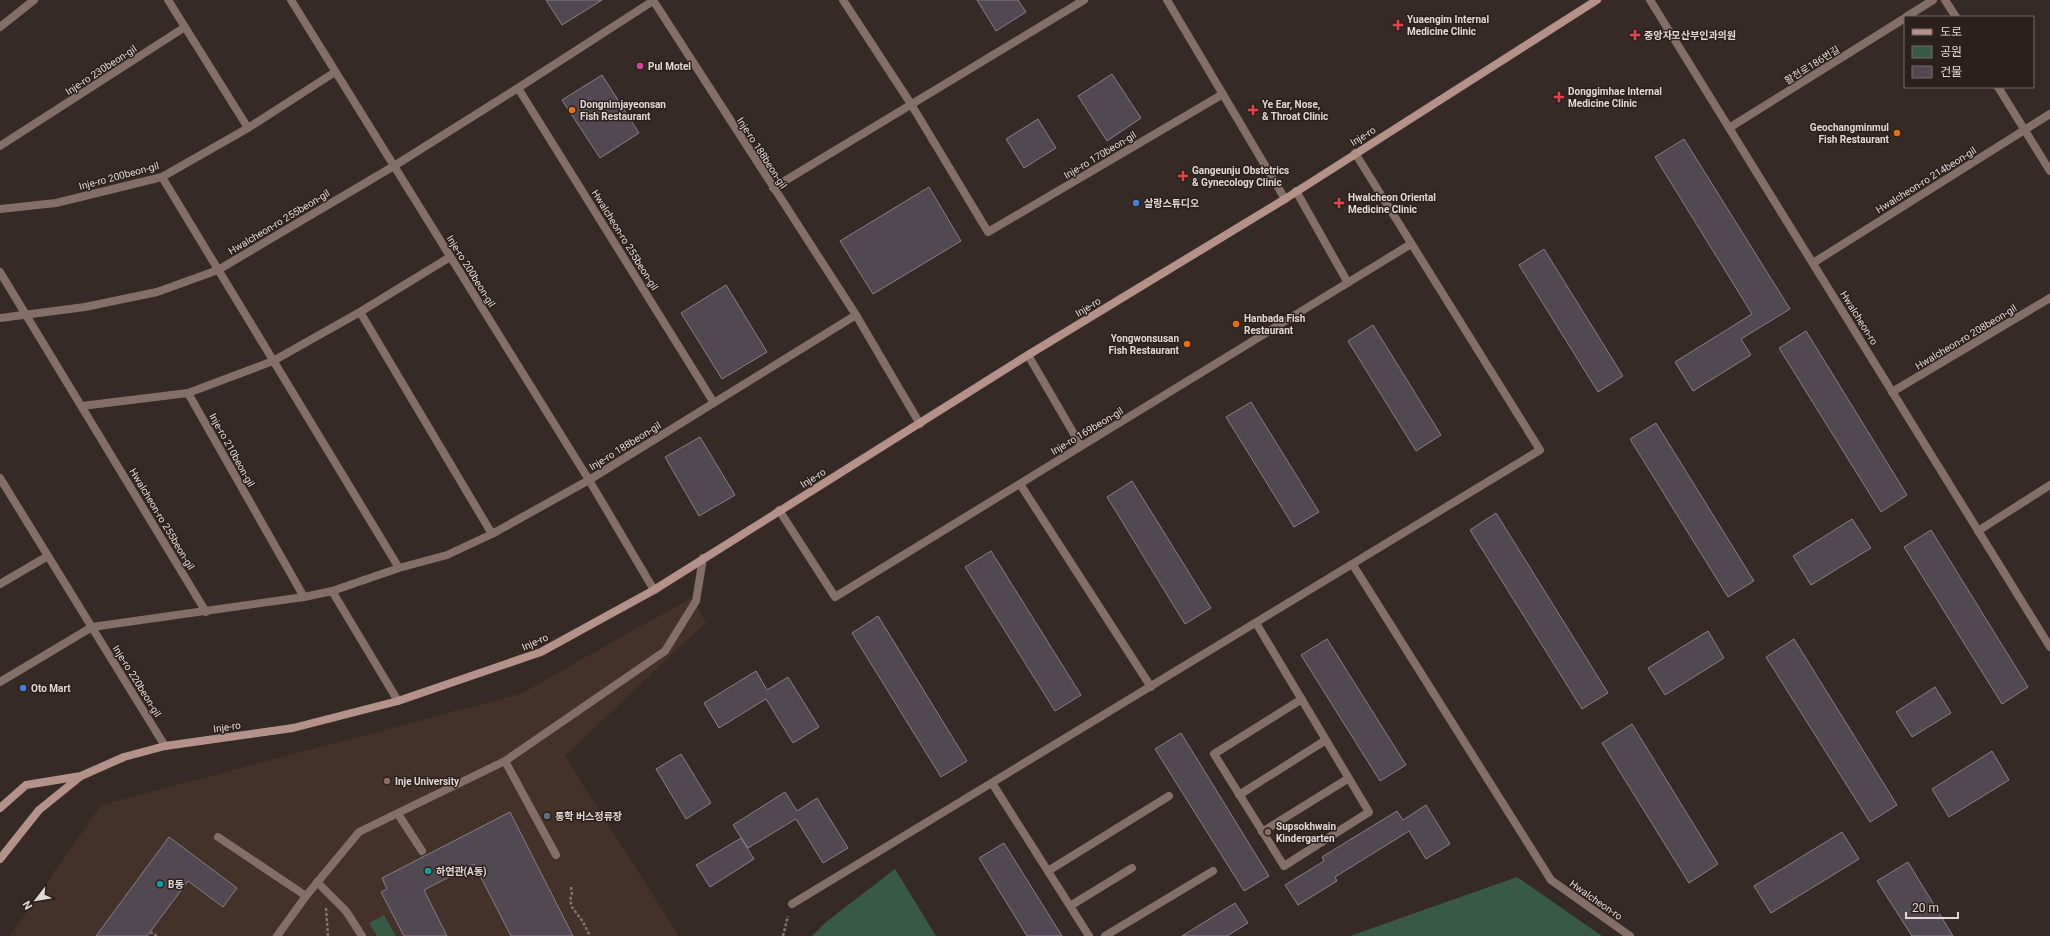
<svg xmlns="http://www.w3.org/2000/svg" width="2050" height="936" viewBox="0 0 2050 936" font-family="Roboto,'Noto Sans KR',sans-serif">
<rect width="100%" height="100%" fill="#352a25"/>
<path fill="#43312a" d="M691 598 706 622 565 756 679 936H10L101 805 520 694Z"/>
<path fill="#375946" d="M895 869 936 936H812L826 922Z
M1517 877 1602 936H1350Z
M384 915 396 936H377L369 923Z"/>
<path fill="#514852" stroke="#887f89" d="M546 0H602L562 25Z
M977 0H1018L1026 12 996 31Z
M1112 74 1141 118 1107 141 1078 96Z
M602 75 639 133 600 158 562 100Z
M1038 119 1056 148 1024 168 1006 139Z
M1684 139 1790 309 1741 339 1751 355 1693 391 1675 362 1752 314 1655 157Z
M929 187 961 241 873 294 840 241Z
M1544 249 1623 376 1598 392 1519 265Z
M726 285 767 352 722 379 681 313Z
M1373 325 1441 435 1416 451 1348 341Z
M1806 331 1907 495 1881 512 1779 348Z
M1251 402 1319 512 1294 527 1226 417Z
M1656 423 1754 581 1728 597 1630 439Z
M700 437 735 495 699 516 665 457Z
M1132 481 1211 608 1185 624 1107 497Z
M1496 513 1608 693 1582 709 1470 530Z
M1852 519 1871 548 1811 585 1793 556Z
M1931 530 2028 687 2002 704 1904 547Z
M991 551 1081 695 1055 711 965 567Z
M878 616 967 761 941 777 852 633Z
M1708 631 1724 658 1665 695 1648 668Z
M1327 639 1406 765 1380 781 1301 655Z
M1794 639 1897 805 1870 822 1766 657Z
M756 671 767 690 788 677 819 727 793 743 766 699 719 728 704 703Z
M1935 687 1951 713 1912 737 1896 712Z
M1632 724 1718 864 1689 883 1602 743Z
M1181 733 1269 876 1244 891 1155 749Z
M1992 751 2009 780 1949 817 1932 789Z
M681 754 711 803 686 819 656 769Z
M785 792 797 811 817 798 848 848 823 863 796 819 748 848 733 825Z
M1426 805 1450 844 1426 859 1409 831 1335 877 1337 881 1298 905 1285 885 1324 861 1322 857 1397 811 1403 820Z
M510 812 573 936H511L474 864 424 890 447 936H404L381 892 387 889 382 878Z
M1842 832 1859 859 1771 913 1754 886Z
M169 837 237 888 223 907 188 881 147 936H96Z
M741 838 754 859 710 887 696 865Z
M1004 843 1062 936H1027L979 858Z
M1908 862 1953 936H1912L1877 881Z
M1235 903 1248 923 1227 936H1182Z"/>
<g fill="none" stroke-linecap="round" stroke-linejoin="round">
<path stroke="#7f7671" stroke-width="2.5" stroke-dasharray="3 2" stroke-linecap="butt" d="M571 887 572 894 570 900 572 907 583 922 590 936
M326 908 328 936
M150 932 157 936
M783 936 788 916"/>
<path stroke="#836e69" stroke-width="8" d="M1256 623 1369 812 1284 866 1214 754 1302 699
M505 761 556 855
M992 783 1089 936
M1239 795 1326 740
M398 814 422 851
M1262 832 1349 778
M218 837 306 896
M1048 871 1169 796
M317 882 346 911 362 936
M1070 906 1132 868
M277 936 306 896 359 832 505 761 665 651 696 601 703 558
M1105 936 1213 871"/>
<path stroke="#836e69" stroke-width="8" d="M168 0 248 128
M291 0 589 480 654 590
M843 0 911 104 988 232 1223 94
M1945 0 1956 17
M1906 17 1933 0
M0 27 34 0
M1998 87 2050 171
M518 88 714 403
M1729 128 1905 18
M0 146 185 27
M162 177 399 568
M773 188 1084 0
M1296 191 1348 283
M0 209 56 203 162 177 248 128 335 72
M1813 263 2050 114
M0 272 206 612
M360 312 492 534
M0 318 85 307 157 292 218 270 394 166 518 88 653 1
M1028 355 1081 446
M1892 392 2050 298
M188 393 304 597
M82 406 188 393 273 361 360 312 450 257
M0 478 165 746
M1020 484 1151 687
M779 510 835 597 1411 244
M1978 531 2050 485
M1353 565 1551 880 1630 936
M0 584 48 556
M332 591 398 701
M0 682 92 627 304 597 332 591 399 568 447 555 492 534 589 480 856 315
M792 904 1540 450 1355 153"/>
<path stroke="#836e69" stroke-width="8" d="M653 0 856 315 920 424
M1167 0 1285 199
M1650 0 2050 647"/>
<path stroke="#b4928a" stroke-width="8" d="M0 808 26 785 81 776
M0 859 39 810 81 776 124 757 165 746 293 728 398 701 541 652 654 590 1028 355 1285 199 1597 0"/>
</g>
<g fill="#e0444e" stroke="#2b201c" stroke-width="1.5">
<path d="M1396 19h4v4h4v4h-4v4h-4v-4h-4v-4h4z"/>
<path d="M1633 29h4v4h4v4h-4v4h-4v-4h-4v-4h4z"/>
<path d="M1557 91h4v4h4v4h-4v4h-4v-4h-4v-4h4z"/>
<path d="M1251 104h4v4h4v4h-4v4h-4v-4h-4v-4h4z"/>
<path d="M1181 170h4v4h4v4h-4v4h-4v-4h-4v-4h4z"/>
<path d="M1337 197h4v4h4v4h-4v4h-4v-4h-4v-4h4z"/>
</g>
<circle fill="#d1479c" stroke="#2b201c" stroke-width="1.5" cx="640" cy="66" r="4"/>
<g fill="#e8710a" stroke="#2b201c" stroke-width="1.5">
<circle cx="572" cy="110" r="4"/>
<circle cx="1897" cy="133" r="4"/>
<circle cx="1236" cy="324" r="4"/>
<circle cx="1187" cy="344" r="4"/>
</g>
<g fill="#3f7fe0" stroke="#2b201c" stroke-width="1.5">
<circle cx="1136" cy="203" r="4"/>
<circle cx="23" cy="688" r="4"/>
</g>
<g fill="#8d6e63" stroke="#2b201c" stroke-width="1.5">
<circle cx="387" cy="781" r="4"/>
<circle cx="1268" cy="832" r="4"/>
</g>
<circle fill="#5c6f8a" stroke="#2b201c" stroke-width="1.5" cx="547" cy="816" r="4"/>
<g fill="#0f9aa8" stroke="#2b201c" stroke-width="1.5">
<circle cx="428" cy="871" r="4"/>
<circle cx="160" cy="884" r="4"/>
</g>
<g text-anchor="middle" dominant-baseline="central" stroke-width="3" stroke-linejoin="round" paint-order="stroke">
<g font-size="10" font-weight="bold" fill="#e1d9d6" stroke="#2b201c" text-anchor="start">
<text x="1407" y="19">Yuaengim Internal<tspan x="1407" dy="12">Medicine Clinic</tspan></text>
<text x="1644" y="35">중앙자모산부인과의원</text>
<text x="648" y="66">Pul Motel</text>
<text x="1568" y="91">Donggimhae Internal<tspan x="1568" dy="12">Medicine Clinic</tspan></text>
<text x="580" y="104">Dongnimjayeonsan<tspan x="580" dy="12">Fish Restaurant</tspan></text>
<text x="1262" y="104">Ye Ear, Nose,<tspan x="1262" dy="12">&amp; Throat Clinic</tspan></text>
<text x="1889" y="127" text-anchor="end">Geochangminmul<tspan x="1889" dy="12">Fish Restaurant</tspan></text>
<text x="1192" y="170">Gangeunju Obstetrics<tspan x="1192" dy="12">&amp; Gynecology Clinic</tspan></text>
<text x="1348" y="197">Hwalcheon Oriental<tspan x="1348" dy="12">Medicine Clinic</tspan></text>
<text x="1144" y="203">살랑스튜디오</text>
<text x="1244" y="318">Hanbada Fish<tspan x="1244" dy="12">Restaurant</tspan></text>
<text x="1179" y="338" text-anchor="end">Yongwonsusan<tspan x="1179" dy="12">Fish Restaurant</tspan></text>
<text x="31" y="688">Oto Mart</text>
<text x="395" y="781">Inje University</text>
<text x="555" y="816">통학 버스정류장</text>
<text x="1276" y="826">Supsokhwain<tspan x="1276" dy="12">Kindergarten</tspan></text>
<text x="436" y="871">하연관(A동)</text>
<text x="168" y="884">B동</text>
</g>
<g font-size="10" fill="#e1d9d6" stroke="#2b201c">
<text transform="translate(1812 65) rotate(-32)">활천로186번길</text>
<text transform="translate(101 70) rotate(-33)">Inje-ro 230beon-gil</text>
<text transform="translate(1363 136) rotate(-32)">Inje-ro</text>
<text transform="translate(762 153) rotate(57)">Inje-ro 188beon-gil</text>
<text transform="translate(1100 155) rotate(-31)">Inje-ro 170beon-gil</text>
<text transform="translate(119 176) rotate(-15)">Inje-ro 200beon-gil</text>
<text transform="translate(1926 180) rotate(-32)">Hwalcheon-ro 214beon-gil</text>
<text transform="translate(279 222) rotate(-31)">Hwalcheon-ro 255beon-gil</text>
<text transform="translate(625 240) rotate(58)">Hwalcheon-ro 255beon-gil</text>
<text transform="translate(471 271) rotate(58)">Inje-ro 200beon-gil</text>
<text transform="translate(1088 307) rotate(-31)">Inje-ro</text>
<text transform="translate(1859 318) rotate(58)">Hwalcheon-ro</text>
<text transform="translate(1966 337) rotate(-31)">Hwalcheon-ro 208beon-gil</text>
<text transform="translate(1087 431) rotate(-31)">Inje-ro 169beon-gil</text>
<text transform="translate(625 446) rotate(-32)">Inje-ro 188beon-gil</text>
<text transform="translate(232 450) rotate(61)">Inje-ro 210beon-gil</text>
<text transform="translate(813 478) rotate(-32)">Inje-ro</text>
<text transform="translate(162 519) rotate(59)">Hwalcheon-ro 255beon-gil</text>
<text transform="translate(535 642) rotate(-24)">Inje-ro</text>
<text transform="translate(137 681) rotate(58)">Inje-ro 220beon-gil</text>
<text transform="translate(227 727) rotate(-8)">Inje-ro</text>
<text transform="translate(1596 900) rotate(35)">Hwalcheon-ro</text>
</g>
</g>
<rect x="1904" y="16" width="130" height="72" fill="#2b201c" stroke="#746a66"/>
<rect x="1912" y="29" width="20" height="6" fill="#b4928a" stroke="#746a66"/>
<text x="1940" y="36" font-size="12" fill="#e1d9d6">도로</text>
<rect x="1912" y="46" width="20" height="12" fill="#375946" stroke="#746a66"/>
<text x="1940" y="56" font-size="12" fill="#e1d9d6">공원</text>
<rect x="1912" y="66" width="20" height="12" fill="#514852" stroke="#746a66"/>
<text x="1940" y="76" font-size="12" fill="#e1d9d6">건물</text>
<g transform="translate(36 900) rotate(239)" stroke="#2b201c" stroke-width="3" paint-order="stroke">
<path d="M0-3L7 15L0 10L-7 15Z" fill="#e1d9d6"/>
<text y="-6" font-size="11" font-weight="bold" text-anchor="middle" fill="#e1d9d6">N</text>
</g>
<path d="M1906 912v6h52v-6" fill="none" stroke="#e1d9d6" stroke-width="2"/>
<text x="1912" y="912" font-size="12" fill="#e1d9d6" stroke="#2b201c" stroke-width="3" paint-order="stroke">20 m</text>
</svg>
